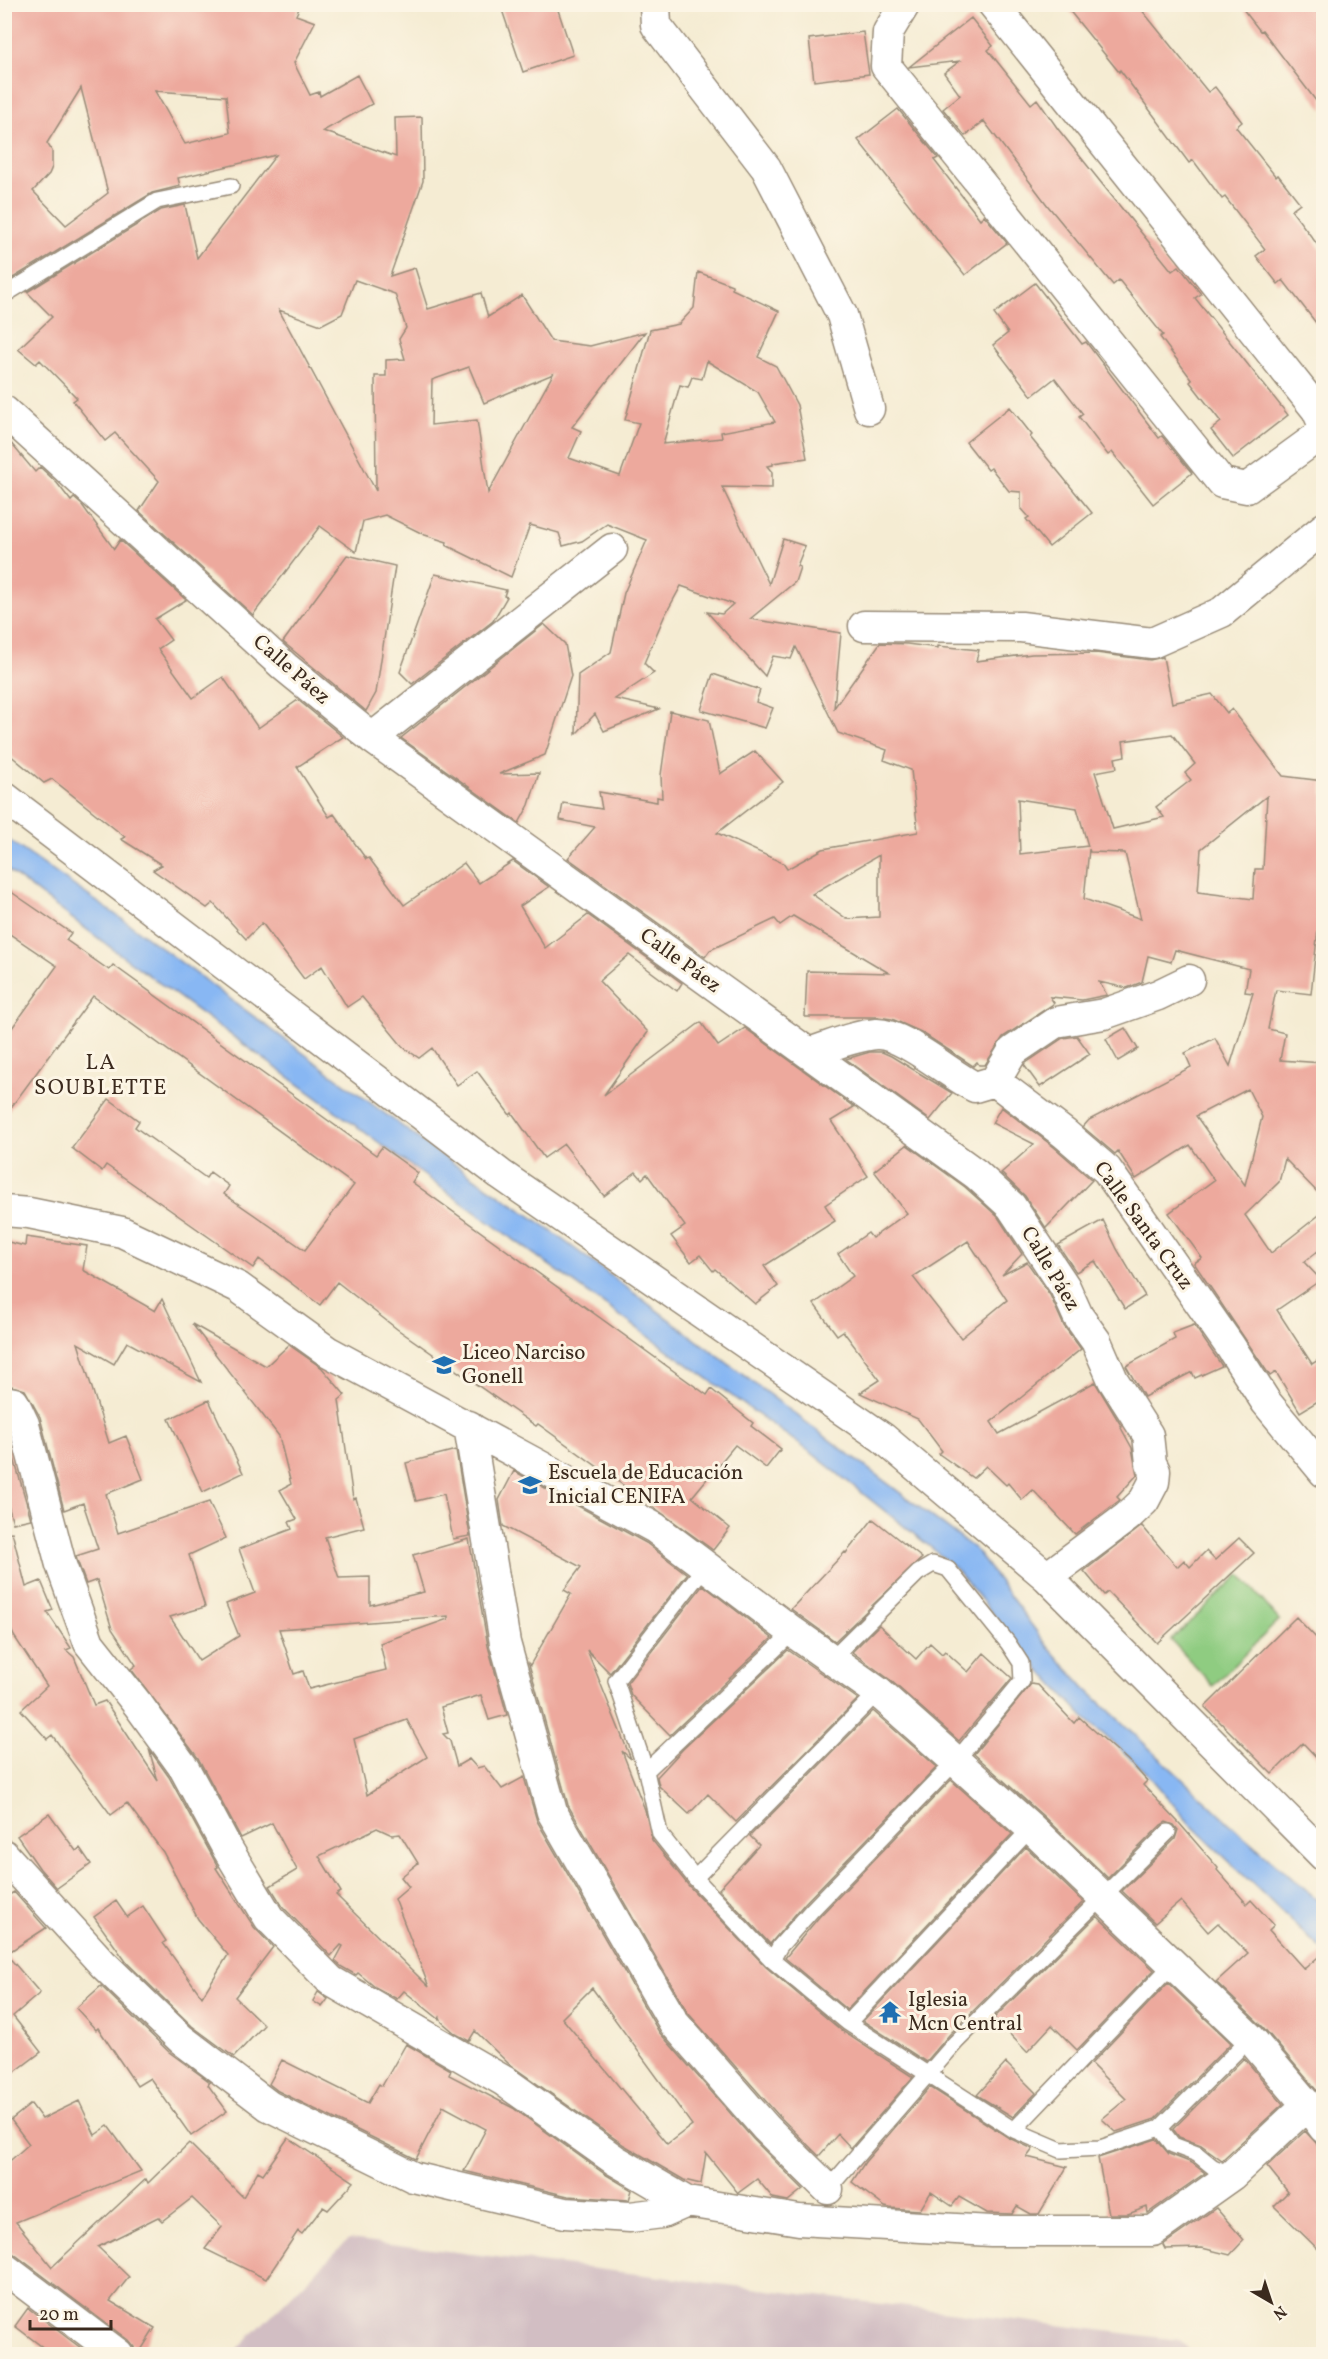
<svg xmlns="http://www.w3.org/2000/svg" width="1328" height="2359" viewBox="0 0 1328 2359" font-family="Vollkorn,serif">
<rect width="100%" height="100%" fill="#fcf5e5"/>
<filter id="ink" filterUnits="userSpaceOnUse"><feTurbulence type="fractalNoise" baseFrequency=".0167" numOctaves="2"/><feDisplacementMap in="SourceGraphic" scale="12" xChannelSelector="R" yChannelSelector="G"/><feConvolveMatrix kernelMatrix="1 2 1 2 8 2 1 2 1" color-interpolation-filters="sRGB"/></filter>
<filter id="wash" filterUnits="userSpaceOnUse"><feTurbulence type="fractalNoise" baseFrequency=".008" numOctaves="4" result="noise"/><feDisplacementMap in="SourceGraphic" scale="24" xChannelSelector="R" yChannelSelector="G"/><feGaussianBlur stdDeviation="1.35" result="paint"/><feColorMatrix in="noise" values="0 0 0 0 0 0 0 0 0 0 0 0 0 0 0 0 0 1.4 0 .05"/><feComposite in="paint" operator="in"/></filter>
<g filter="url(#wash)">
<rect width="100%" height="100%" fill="#f5ecd3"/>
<path fill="#d2bec3" d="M349 2239 1180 2340 1193 2354H232Z"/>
<path fill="#8fcc81" stroke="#657b50" stroke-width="1.5" d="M1240 1574 1279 1620 1213 1686 1171 1640Z"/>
<path fill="#88b7f3" stroke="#627088" stroke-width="1.5" d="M4 837 132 926 434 1150 542 1224 975 1549 1048 1647 1085 1688 1241 1834 1323 1905V1951L1190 1824 1145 1771 1086 1719 1029 1658 957 1570 934 1550 813 1454 436 1184 114 950 5 868Z"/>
<g id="blocks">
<path fill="#eda99d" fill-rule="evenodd" d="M4 4H146L148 8 166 4H301L296 15 315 22 294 63 310 95 319 92 320 96 357 75 372 104 323 131 396 157 395 118 422 117 423 181 390 276 415 268 428 309 481 293 488 317 522 295 551 341 590 346 645 332 572 427 581 431 569 458 620 476 639 423 625 420 650 330 679 324 694 308 698 272 732 285V289L779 311 758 357 776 366 797 405 807 458 773 463V465L767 466 772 472V488L722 487 769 584 783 539 805 546 797 566 800 567 795 582 750 619 841 633 834 708 880 643 907 644 938 648V646L979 650 976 661 1032 654 1096 653 1150 660 1163 657 1172 703 1212 694 1227 713 1232 709 1283 776 1323 781V901H1321L1311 994 1276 990 1268 1029 1285 1033 1280 1060 1323 1063V1198L1285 1159 1279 1182 1245 1215 1271 1253 1323 1212V1247L1304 1262 1321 1280 1277 1310 1312 1364 1323 1357V1398L1300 1412 1276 1372 1270 1376 1194 1263 1202 1258 1169 1213 1214 1180 1190 1145 1136 1179 1118 1151 1115 1154 1083 1127 1089 1120 1191 1067 1185 1053 1215 1038 1230 1066 1253 993 1245 992 1249 969 1175 950 1171 962 1148 956 1142 982 1127 988 1099 982 1107 995 1082 1000 1050 997 1054 1003 1052 1005 1003 1037 985 1065H979L977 1062 973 1066 921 1032 892 1019 878 1017H805L807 971 889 973 793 916 780 925 775 919 710 950 705 957 568 858 595 827 560 820 563 803 602 809 599 792 657 802V797L662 798 661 775 670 711 709 720 720 774 755 751 783 782 717 833 783 863 787 869 823 849 918 832 911 770 884 760 887 750 838 733 796 647 791 659 773 656 765 676 707 612 722 614 733 604 681 586 664 617 644 663 654 673 615 699 659 709 604 731 595 714 576 734 578 675 611 652 624 593 647 540 607 524 582 541 563 546 559 533 530 525 511 577 446 545 447 542 425 535 385 515 363 521 356 552 320 526 253 615 139 511 159 481 115 433 105 441 73 401 77 398 40 360 36 364 18 349 52 317 27 292 161 210 185 205 197 258 276 155 178 178 180 186 152 193 13 278 4 270ZM81 88 108 193 66 225 33 191 49 174 52 167V151L47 143ZM155 91 226 96 230 133 185 144ZM355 280 395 294 406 328 399 339 405 359 386 360V376H375L376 491 279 310 321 325 342 314ZM707 361 758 392 775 422 721 432 722 438 663 444 680 385 688 387 692 377 702 379ZM469 367 484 403 553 374 488 493 477 420 431 425 432 380ZM1172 734 1195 764 1185 773 1191 780 1156 807 1164 817 1113 829 1095 772 1117 768 1115 758 1125 756 1123 741ZM1267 796 1263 869H1255L1253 899 1198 892 1201 849ZM1018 799 1077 808 1088 846 1020 854ZM1089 849 1090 852 1125 853 1141 919 1084 899ZM879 855V917L847 919 812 894ZM1248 1089 1262 1117 1245 1185 1196 1116Z
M500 4H556L573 55 523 72Z
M1064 4H1137L1208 92 1215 87 1242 122 1236 127 1276 177 1278 175 1300 203 1291 210 1323 252V332L1283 280 1278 284 1256 256 1265 249 1225 197 1222 199 1193 160 1189 163 1120 70 1119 72Z
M1239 4H1312L1323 19V110L1262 30 1260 31Z
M971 18 993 46 988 50 1031 104 1037 99 1058 129 1172 271 1179 266 1201 294 1195 298 1288 415 1233 458 1211 430 1221 422 1190 382 1192 380 1160 337 1163 335 1119 280 1113 285 1048 206 984 121 965 136 943 109 960 95 944 73 960 61 909 67Z
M863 32 869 74 814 81 809 39Z
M898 109 938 158 934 160 980 219 984 215 1007 243 965 275 858 140Z
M1035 283 1082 344 1086 342 1159 438 1162 436 1192 473 1153 504 1112 452 1108 455 1079 417 1083 414 1055 378 1032 396 993 345 1008 333 994 314Z
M1010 407 1032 435 1030 437 1092 513 1049 547 1026 519 1029 517 1021 508V492L1009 491 991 468 988 470 966 442Z
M4 435 35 472 40 467 57 483 71 501 74 498 82 505 114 549 120 540 186 600 155 619 171 640 158 649 193 698 223 677 258 728 298 700 343 737 297 767 329 817 334 814 366 859 369 858 404 905 464 863 479 883 513 861 549 887 520 906 545 948 588 915 682 983 677 991 629 955 599 981 648 1032 604 1095 701 1022 718 1046 745 1028 854 1107 831 1121 868 1176 825 1205 835 1221 764 1266 778 1286 755 1304 715 1269 713 1271 700 1255 691 1262 671 1236 685 1226 647 1174 642 1179 636 1172 604 1196 564 1144 544 1158 512 1113 510 1115 477 1071 457 1085 432 1048 419 1058 403 1047 362 997 347 1007 322 966 304 979 262 923 246 939 213 903 207 908 153 870 162 865 121 839 125 837 52 779 44 783 4 750Z
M347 555 395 566 376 693 366 711 283 642Z
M435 574 506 590 504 596 507 597 493 621 412 684 400 672Z
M544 624 565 644 571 676 545 755 499 774 539 773 529 805 519 823 401 738Z
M713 674 760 690 756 702 773 708 765 728 701 710Z
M4 887 71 933 66 940 109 970 113 965 376 1155 382 1147 418 1173 412 1182 707 1395 711 1389 753 1423 751 1426 781 1449 766 1468 735 1445 692 1497 730 1528 713 1550 538 1424 536 1426 397 1329 337 1282 320 1305 259 1259 253 1268 106 1165 102 1171 72 1148 109 1099 139 1121 135 1127 206 1178 210 1172 229 1186 224 1194 305 1250 354 1185 93 996 4 1117V1039L57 966 4 930Z
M1125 1028 1138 1049 1118 1061 1106 1039Z
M1077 1036 1090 1054 1040 1087 1024 1065 1026 1063 1063 1038Z
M870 1052H882L891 1056 952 1093 930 1120 846 1059Z
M1001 1107 1054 1147 1092 1180 1046 1228 1025 1196 1001 1173 1034 1144 992 1123Z
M907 1145 965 1187 998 1217 1022 1254 1002 1275 1027 1262 1050 1295 1064 1326 1081 1349 991 1422 999 1434 1095 1382 1122 1427 1121 1428 1132 1448 1137 1475 1117 1497 1120 1500 1075 1534 1033 1490 1022 1500 1008 1483 1006 1485 986 1466 973 1478 939 1454 942 1451 918 1419 860 1393 880 1380 843 1331 837 1335 814 1304 853 1276 838 1254 868 1233 872 1238 907 1213 874 1171ZM968 1241 1007 1300 961 1338 913 1277Z
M1103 1220 1117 1249 1145 1296 1125 1309 1095 1261 1076 1272 1058 1245Z
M26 1237 87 1246 83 1270 155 1311 162 1299 201 1382 127 1342 114 1364 78 1343 109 1443 126 1436 143 1479 106 1494 118 1533 209 1502 226 1538 189 1555 205 1607 170 1617 199 1661 239 1636 226 1604 255 1593 239 1549 292 1529 289 1522 297 1519 280 1490 291 1484 279 1436 192 1324 266 1366 289 1345 322 1368 345 1395 339 1400 353 1499 356 1498 364 1527 325 1537 339 1578 370 1577V1605L424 1592 413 1555 469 1539 488 1646 507 1715 489 1720 481 1695 441 1707 448 1733 443 1734 450 1741 457 1766 469 1759 477 1768 484 1766 502 1789 524 1777 537 1821 659 2032 753 2139 803 2189 788 2201 773 2198 757 2179 738 2193 706 2153 701 2184 684 2180 624 2145 509 2064 475 2031 469 2041 456 2034 442 2022 440 2017 439 2019 404 1991 397 1999 375 1987 358 1973 356 1975 342 1967 335 1961 343 1946 341 1945 331 1956 283 1907 270 1886 297 1870 272 1823 241 1838 198 1758 131 1669 136 1665 112 1629 97 1580 86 1584 77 1560 76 1556 98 1549 83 1503 64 1510 40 1417 25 1390 4 1384V1241L25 1246ZM448 1616V1619L380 1643 386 1670 309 1689 303 1671 294 1674 279 1629ZM407 1720 427 1757 367 1795 354 1739ZM377 1828 392 1835 400 1834 418 1863 401 1877 409 1887 395 1899 429 1987 336 1895 341 1892 319 1856ZM592 1988 692 2125 667 2144 562 2018Z
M1194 1325 1222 1366 1195 1378 1192 1372 1144 1397 1126 1366 1175 1339 1173 1333Z
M209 1400 243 1473 203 1492 169 1419Z
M4 1423 31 1519 13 1523 4 1491Z
M456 1450 470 1536 453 1539 444 1494 416 1501 406 1463Z
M514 1471 646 1543 687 1574 610 1673 587 1650 631 1759 622 1751 645 1810 652 1840 688 1885 766 1967 842 2031 913 2077 851 2148 838 2134 819 2156 779 2116 688 2013 568 1805 529 1664 530 1665 571 1594 564 1590 581 1567 503 1526 499 1500Z
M873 1519 922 1558 835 1641 791 1609 845 1552 846 1553Z
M1142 1526 1177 1567 1184 1560 1190 1567 1206 1551 1215 1560 1239 1538 1254 1553 1157 1643 1108 1592 1104 1595 1084 1571Z
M12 1532 26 1587 41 1581 53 1610 47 1612 71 1648 66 1650 74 1657 94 1705 105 1701 158 1781 149 1749 169 1777 218 1867 216 1868 254 1927 273 1947 235 1997 264 2025 234 2057 192 2026 127 1963 94 1917 116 1901 127 1917 143 1906 166 1941 163 1943 202 1997 228 1955 198 1919 163 1852 127 1803 111 1815 52 1735 47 1739 21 1710 47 1686 14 1636 4 1614V1533Z
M703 1585 772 1638 670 1735 631 1695 627 1683Z
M1296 1617 1323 1645V1764L1303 1743 1272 1774 1205 1707Z
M879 1625 916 1659 930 1643 942 1654 945 1651 968 1672 984 1653 1012 1678 959 1741 889 1679 852 1652Z
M788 1650 858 1699 736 1822 708 1794 689 1814 659 1786 657 1777 683 1749Z
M1031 1684 1038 1685 1074 1723 1079 1717 1132 1764 1147 1781 1143 1785 1180 1824 1218 1868 1217 1870 1247 1904 1251 1900 1274 1925 1269 1930 1304 1969 1323 1953V2098L1263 2027 1216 1982 1248 1953 1218 1923 1208 1932 1181 1901 1155 1923 1122 1891 1175 1839 1178 1830 1174 1825 1166 1822 1161 1825 1108 1878 1042 1815 974 1754Z
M873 1711 937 1767 805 1903 770 1944 719 1889 759 1845 750 1836Z
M951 1780 1012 1834 847 2010 785 1958 819 1917Z
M49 1814 76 1851 80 1848 91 1864 57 1888 40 1869 17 1836Z
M1026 1847 1083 1902 949 2035 926 2062 863 2021Z
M14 1892 46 1928 6 1954 40 1993 13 2016 41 2052 4 2080V1898Z
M1097 1916 1154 1970 1077 2050 1052 2025 1027 2052 994 2018Z
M1168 1983 1231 2043 1155 2119 1116 2132 1102 2119 1126 2099 1091 2064Z
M101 1986 169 2052 210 2082 208 2085 227 2111 191 2136 150 2078 137 2086 98 2028 96 2030 76 2008Z
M318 1992 328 1999 322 2007 313 2001Z
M406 2044 451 2070 449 2075 513 2108 605 2174 632 2190 629 2200 568 2196 464 2171 486 2129 443 2106 416 2159 278 2091 269 2084 282 2060 368 2103 379 2084 382 2086Z
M1244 2058 1283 2104 1222 2160 1201 2145 1179 2137 1173 2129Z
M1006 2063 1036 2093 1013 2117 977 2095Z
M930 2087 1009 2138 1033 2149 1027 2157 1067 2167 1039 2214H1031L1017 2206 1012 2214 987 2213 959 2197 952 2206 931 2192 920 2210 890 2208 885 2207 852 2182 865 2162Z
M79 2101 95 2135 108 2126 141 2171 16 2222 52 2267 146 2179 148 2183 189 2143 243 2197 258 2171 263 2174 288 2138 354 2182 328 2210 323 2207 302 2234 298 2231 266 2279 205 2249 222 2227 192 2198 162 2221 158 2217 98 2247 129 2277 110 2301 155 2328 138 2355H135L134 2347 128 2340 14 2254 4 2251V2166L29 2144 11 2120 31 2104 42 2119Z
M1305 2131 1317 2144 1323 2145V2254L1274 2206 1288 2192 1267 2166Z
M1156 2139 1169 2154 1192 2163 1205 2173 1148 2213 1147 2207 1128 2214H1109L1098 2158Z
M1216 2208 1244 2240 1230 2255 1202 2248 1165 2249 1163 2245Z
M28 2308 90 2355H53L15 2326Z"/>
</g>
</g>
<g filter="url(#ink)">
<use href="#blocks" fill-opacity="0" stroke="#988b78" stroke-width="1.5"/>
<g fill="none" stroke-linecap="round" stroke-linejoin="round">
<g stroke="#988b78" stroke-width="18">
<path id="lane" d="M4 295 157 201 231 186
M706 1565 616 1681 646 1771 660 1834 695 1878 772 1960 848 2023 1014 2130 1061 2150 1100 2148 1160 2128 1250 2038
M646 1771 793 1632
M695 1878 878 1692
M772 1960 780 1946 812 1910 955 1762 1022 1681 1021 1663 1008 1643 948 1569 933 1564 918 1573 831 1659
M848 2023 1031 1828
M1160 2128 1173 2145 1197 2154 1213 2167 1232 2175
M1014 2130 1173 1964
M828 2189 956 2042 1168 1832"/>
</g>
<g stroke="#988b78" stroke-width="33">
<path id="street" d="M655 4 656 25 766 168 842 315 869 409
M905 4 888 32 886 66 1222 483 1247 488 1324 432
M993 4 1317 410 1324 426
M4 411 285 667 372 738 976 1174 1011 1206 1065 1287 1078 1316 1096 1341 1113 1380 1148 1435 1151 1463 1155 1471 1154 1482 1144 1501 1127 1517 1047 1577
M864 626 1021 627 1152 643 1222 612 1324 528
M372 738 612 549
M4 797 500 1174 883 1438 1047 1577 1324 1856
M809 1053C832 1046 852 1036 876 1034 901 1032 950 1075 975 1087L995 1081 1065 1134 1107 1170 1230 1346 1266 1402 1324 1472
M995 1081 1013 1051 1056 1022 1104 1014 1158 995 1189 980
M4 1211 29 1213 122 1232 238 1287 327 1351 655 1528 793 1632 878 1692 1031 1828 1250 2038 1307 2105 1324 2128
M4 1401 14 1403 24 1424 61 1565 89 1643 139 1706 184 1768 227 1848 269 1918 331 1981 504 2081 615 2160 687 2202 799 2220 991 2231H1153L1232 2175 1307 2105
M469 1426 505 1643 552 1812 674 2023 766 2128 828 2189
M4 1855 103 1964 181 2039 269 2106 413 2177 565 2213 630 2217 662 2213 687 2202
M4 2268 118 2354"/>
</g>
<use href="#lane" stroke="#fff" stroke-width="15"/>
<use href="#street" stroke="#fff" stroke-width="30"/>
</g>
</g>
<defs>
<g id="school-bare" transform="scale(1.8)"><path d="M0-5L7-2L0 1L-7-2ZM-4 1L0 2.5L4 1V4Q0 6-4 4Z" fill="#1f6fb2" stroke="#fcf5e5" stroke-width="2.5" paint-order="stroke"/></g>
<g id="temple-bare" transform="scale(1.8)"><path d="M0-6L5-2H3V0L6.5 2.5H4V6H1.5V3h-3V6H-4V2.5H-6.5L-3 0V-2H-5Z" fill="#1f6fb2" stroke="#fcf5e5" stroke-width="2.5" paint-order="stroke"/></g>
</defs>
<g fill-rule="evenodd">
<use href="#school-bare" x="444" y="1365"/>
<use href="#school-bare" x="530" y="1485"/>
<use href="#temple-bare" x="890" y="2012"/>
</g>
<g text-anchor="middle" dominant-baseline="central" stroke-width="6" stroke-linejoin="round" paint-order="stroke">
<g font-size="21" fill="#3b2a1e" stroke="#fcf5e5">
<text transform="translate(291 670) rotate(41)">Calle Páez</text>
<text transform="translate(680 961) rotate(36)">Calle Páez</text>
<text transform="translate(1143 1226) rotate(54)">Calle Santa Cruz</text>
<text transform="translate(1050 1269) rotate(59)">Calle Páez</text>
</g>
<g font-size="21" fill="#3b2a1e" stroke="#fcf5e5" text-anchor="start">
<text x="462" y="1353">Liceo Narciso<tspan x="462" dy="24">Gonell</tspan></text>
<text x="548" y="1473">Escuela de Educación<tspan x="548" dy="24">Inicial CENIFA</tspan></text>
<text x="908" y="2000">Iglesia<tspan x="908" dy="24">Mcn Central</tspan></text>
</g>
<g font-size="22" letter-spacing="1.5" fill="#3b2a1e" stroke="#fcf5e5">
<text x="101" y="1063">LA<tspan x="101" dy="25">SOUBLETTE</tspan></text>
</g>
</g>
<rect width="1328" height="2359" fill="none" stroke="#fcf5e5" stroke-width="24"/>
<g transform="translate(1271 2302) rotate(141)" stroke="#fcf5e5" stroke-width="4.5" paint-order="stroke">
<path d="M0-4.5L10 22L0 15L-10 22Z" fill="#3b2a1e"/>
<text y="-9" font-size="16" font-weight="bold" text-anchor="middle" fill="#3b2a1e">N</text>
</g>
<path d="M30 2320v9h81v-9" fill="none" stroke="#3b2a1e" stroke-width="3"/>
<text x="39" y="2320" font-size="18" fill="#3b2a1e" stroke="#fcf5e5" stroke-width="4.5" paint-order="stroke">20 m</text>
</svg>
